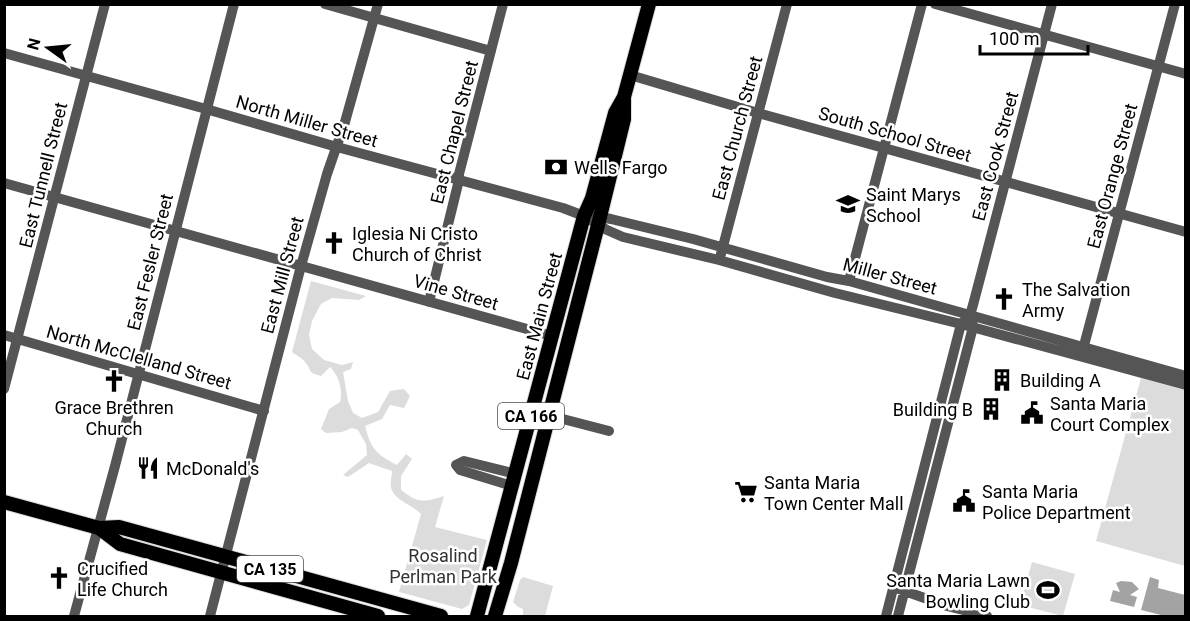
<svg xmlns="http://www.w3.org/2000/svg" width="1190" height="621" viewBox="0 0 1190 621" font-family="Roboto,sans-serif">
<rect width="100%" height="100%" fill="#fff"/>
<path fill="#dcdcdc" d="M311 281 366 296 359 300 332 298 321 304 312 321 309 335 312 349 324 360 342 365 353 362 351 369 343 372 348 401 353 413 362 418 378 412 390 391 404 389 410 396 404 408 390 405 382 419 365 426C371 449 376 454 397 465L406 454 412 459 401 476V490C418 503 423 503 444 496L435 527 487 540 469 605 462 609 399 592 421 514C413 505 393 500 391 487 390 482 392 476 392 471L369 463 348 477 343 475 367 455 366 444 358 430 352 428 342 432 326 433 321 429 329 409 340 402C343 390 339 376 330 367L321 376C306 372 313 371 305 362 302 358 296 355 292 352Z
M1141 378 1185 390V566L1096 541Z
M1032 562 1075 574 1063 616 1020 605Z
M523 577 553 586 545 616H523V609L518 607 513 602 520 580Z"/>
<path fill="#a3a3a3" d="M1150 577 1159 580 1158 588 1185 595V616H1165L1141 610Z
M1121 581 1132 582 1139 589 1130 595 1137 597 1134 607 1110 601 1113 590 1120 592 1116 583Z"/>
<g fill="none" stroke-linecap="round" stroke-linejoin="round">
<g stroke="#dbdbdb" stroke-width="16">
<path id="major" d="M4 502 99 528 120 544 378 616
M99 528 119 527 441 616
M477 616 584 216 592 198 615 113 624 97 649 4
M495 616 511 563 598 225 624 119V99"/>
</g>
<path stroke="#555" stroke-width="10" d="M325 4 491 51
M935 4 1186 74
M4 53 206 109 337 147 563 208 584 216 607 230 623 237 719 260 835 293 961 324 1186 385
M630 75 758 113 1186 232
M4 183 552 336
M594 216 611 219 693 239 827 277 849 281 1186 376
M721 254 787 4
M849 281 922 4
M429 302 459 180V174L503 4
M4 335 264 411
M1082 353 1175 4
M4 389 105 4
M532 411 609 431
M512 486 460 470 456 465 464 461 516 474
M899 589 947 606 987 616
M74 616 115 466 234 4
M210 616 301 266 327 174 345 122 378 4
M886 616 961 324 970 315 973 305 1052 4
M898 616 973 327 972 321"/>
<use href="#major" stroke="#000" stroke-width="14"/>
</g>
<defs>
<g id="bank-bare" transform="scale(1.8)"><path d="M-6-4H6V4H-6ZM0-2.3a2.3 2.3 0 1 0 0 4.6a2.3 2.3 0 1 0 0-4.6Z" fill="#000" stroke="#fff" stroke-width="2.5" paint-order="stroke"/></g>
<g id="school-bare" transform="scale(1.8)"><path d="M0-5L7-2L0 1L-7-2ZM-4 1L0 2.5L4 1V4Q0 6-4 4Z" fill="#000" stroke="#fff" stroke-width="2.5" paint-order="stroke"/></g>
<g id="church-bare" transform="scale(1.8)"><path d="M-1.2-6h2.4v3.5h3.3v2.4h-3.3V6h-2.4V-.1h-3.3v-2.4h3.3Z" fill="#000" stroke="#fff" stroke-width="2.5" paint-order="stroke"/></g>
<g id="building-bare" transform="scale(1.8)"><path d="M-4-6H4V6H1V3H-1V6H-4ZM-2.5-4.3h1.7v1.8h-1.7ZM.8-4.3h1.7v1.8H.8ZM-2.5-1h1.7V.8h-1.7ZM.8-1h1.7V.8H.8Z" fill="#000" stroke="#fff" stroke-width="2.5" paint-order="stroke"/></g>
<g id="civic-bare" transform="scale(1.8)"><path d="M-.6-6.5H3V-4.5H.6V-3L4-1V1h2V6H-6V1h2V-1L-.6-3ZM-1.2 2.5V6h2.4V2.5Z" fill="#000" stroke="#fff" stroke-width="2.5" paint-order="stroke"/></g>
<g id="restaurant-bare" transform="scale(1.8)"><path d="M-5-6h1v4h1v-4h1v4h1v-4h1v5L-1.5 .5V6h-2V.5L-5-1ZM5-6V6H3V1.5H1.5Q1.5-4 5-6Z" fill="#000" stroke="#fff" stroke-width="2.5" paint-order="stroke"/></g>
<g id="supermarket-bare" transform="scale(1.8)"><path d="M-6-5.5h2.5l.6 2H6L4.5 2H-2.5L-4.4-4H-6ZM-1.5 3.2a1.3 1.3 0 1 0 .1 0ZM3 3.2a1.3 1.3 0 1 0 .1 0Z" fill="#000" stroke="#fff" stroke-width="2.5" paint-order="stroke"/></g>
<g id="stadium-bare" transform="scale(1.8)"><path d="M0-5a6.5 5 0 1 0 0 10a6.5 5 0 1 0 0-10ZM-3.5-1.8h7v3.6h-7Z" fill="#000" stroke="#fff" stroke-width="2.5" paint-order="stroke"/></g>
</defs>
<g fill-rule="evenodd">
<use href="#bank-bare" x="556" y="167"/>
<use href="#school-bare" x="848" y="204"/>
<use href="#church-bare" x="334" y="243"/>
<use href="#church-bare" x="1004" y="299"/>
<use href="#building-bare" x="1002" y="380"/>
<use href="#church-bare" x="114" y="381"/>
<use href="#building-bare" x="991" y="409"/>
<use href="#civic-bare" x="1032" y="413"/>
<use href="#restaurant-bare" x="148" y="468"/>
<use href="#supermarket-bare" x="746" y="492"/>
<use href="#civic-bare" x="964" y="501"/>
<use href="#church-bare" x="59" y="578"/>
<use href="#stadium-bare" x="1048" y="590"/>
</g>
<g text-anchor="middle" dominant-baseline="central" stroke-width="5" stroke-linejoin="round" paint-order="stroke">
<g fill="#fff" stroke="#4c4c4c" stroke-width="1.5">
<rect x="498" y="403" width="66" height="26" rx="4.5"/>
<rect x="237" y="556" width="66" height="26" rx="4.5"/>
</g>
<g font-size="16" font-weight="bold" fill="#000">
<text x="531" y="416">CA 166</text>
<text x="270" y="569">CA 135</text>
</g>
<g font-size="18" fill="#000" stroke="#fff">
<text transform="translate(307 121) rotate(16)">North Miller Street</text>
<text transform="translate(737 128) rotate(-75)">East Church Street</text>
<text transform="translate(454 132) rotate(-76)">East Chapel Street</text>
<text transform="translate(895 134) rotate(16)">South School Street</text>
<text transform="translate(995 156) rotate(-75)">East Cook Street</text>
<text transform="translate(43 175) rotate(-76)">East Tunnell Street</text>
<text transform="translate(1112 176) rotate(-75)">East Orange Street</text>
<text transform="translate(150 262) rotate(-76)">East Fesler Street</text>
<text transform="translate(282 275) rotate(-75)">East Mill Street</text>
<text transform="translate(890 276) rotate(15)">Miller Street</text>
<text transform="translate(456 292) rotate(16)">Vine Street</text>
<text transform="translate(539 316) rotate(-75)">East Main Street</text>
<text transform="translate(139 357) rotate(16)">North McClelland Street</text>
</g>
<g font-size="18" fill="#000" stroke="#fff" text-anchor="start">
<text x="574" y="167">Wells Fargo</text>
<text x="866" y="194">Saint Marys<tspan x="866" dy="21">School</tspan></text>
<text x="352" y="233">Iglesia Ni Cristo<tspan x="352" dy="21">Church of Christ</tspan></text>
<text x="1022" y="289">The Salvation<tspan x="1022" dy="21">Army</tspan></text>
<text x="1020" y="380">Building A</text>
<text x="1050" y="403">Santa Maria<tspan x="1050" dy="21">Court Complex</tspan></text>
<text x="114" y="407" text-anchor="middle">Grace Brethren<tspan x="114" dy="21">Church</tspan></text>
<text x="973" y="409" text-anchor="end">Building B</text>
<text x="166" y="468">McDonald's</text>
<text x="764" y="482">Santa Maria<tspan x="764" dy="21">Town Center Mall</tspan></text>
<text x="982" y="491">Santa Maria<tspan x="982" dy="21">Police Department</tspan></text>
<text x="77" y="568">Crucified<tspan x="77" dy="21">Life Church</tspan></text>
<text x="1030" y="580" text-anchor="end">Santa Maria Lawn<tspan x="1030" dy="21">Bowling Club</tspan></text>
</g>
<g font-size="18" fill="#333" stroke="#fff">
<text x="443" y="555">Rosalind<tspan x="443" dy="21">Perlman Park</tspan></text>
</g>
</g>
<rect width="1190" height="621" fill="none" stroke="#000000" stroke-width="12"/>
<g transform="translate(48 48) rotate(285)" stroke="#ffffff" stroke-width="4.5" paint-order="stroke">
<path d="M0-4.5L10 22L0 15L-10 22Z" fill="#000000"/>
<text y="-9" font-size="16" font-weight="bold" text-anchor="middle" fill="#000000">N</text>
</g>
<path d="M980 45v9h108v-9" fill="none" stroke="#000000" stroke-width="3"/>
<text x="989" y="45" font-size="18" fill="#000000" stroke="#ffffff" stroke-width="4.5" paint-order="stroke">100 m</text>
</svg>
